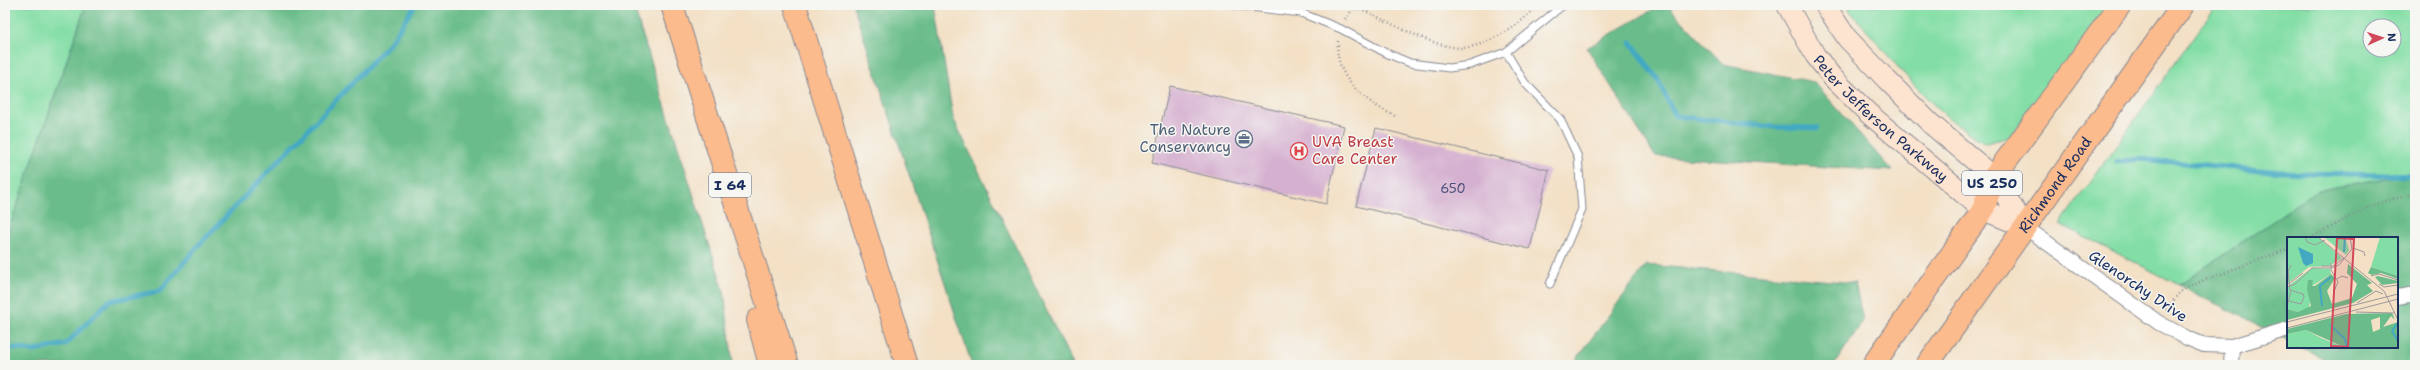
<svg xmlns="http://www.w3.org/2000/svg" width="2420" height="370" viewBox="0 0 2420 370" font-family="'Shantell Sans',sans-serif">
<rect width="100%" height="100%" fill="#f6f6f2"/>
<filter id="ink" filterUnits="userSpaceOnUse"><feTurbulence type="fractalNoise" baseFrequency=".025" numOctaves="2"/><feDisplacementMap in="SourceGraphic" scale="8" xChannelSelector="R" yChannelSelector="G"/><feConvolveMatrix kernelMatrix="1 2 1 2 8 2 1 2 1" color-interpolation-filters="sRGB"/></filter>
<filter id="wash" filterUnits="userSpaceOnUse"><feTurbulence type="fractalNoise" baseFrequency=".012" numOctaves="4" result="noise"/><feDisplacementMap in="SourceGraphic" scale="16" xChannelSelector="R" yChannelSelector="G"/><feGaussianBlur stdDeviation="0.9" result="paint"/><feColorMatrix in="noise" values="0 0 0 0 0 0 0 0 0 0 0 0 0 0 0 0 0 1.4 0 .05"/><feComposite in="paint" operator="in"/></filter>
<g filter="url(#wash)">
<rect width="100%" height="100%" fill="#f3e0c5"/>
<path fill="#83dea5" stroke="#4f8682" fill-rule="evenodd" d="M5 5H86L5 241Z
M1848 5H2109L2010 137 1986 143C1933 116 1890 56 1850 11Z
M2217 5H2415V173L2319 190 2179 285 2060 224ZM2370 26H2394V50H2370Z"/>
<path fill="#6abd8a" stroke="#427674" d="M86 5H633L724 291 733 365H5V241Z
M853 5H935L953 118 1073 365H972Z
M1661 5H1667L1723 64 1814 82 1892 171 1655 156 1587 48Z
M2415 173V365H2336L2301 347H2397V238H2288V340L2179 285 2319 190Z
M1646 265 1855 283 1863 321 1834 365H1572Z"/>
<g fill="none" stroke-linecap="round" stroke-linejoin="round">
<path stroke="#43a9c3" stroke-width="5" d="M1631 42 1658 80 1675 116 1773 127 1817 128
M2116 162 2139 159 2281 172 2415 176
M5 347 34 351 66 344 109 301 160 291 197 247 390 43 415 5"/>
</g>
<g id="blocks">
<path fill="#d5b0d0" d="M1170 86 1344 126 1326 204 1152 163Z
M1376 128 1549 170 1530 249 1356 206Z"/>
</g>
</g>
<g filter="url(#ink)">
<use href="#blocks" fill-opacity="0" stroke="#878892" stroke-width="1"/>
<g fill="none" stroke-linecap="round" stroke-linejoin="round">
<g stroke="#878892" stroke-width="9">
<path id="lane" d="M1234 5 1301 13 1341 29 1386 53 1410 63 1449 68 1470 65 1506 52 1563 5
M1506 52 1525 83 1560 119 1578 157 1582 209 1550 284"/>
</g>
<g stroke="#878892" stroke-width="16">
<path id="street" d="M2025 227 2159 323 2187 338 2204 345 2232 346 2288 329
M2397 297 2415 294
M2231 365 2232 346"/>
</g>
<g stroke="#878892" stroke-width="22">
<g id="secondary">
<path id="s1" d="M1787 5 1815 55 1832 77 1868 113 1983 210 2025 227"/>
<path d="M1825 5 1847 38 1887 80 1931 124 1994 177 2025 227"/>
</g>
</g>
<g stroke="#878892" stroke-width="24">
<g id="highway">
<path d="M672 5 787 365"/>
<path d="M795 5 907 365"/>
<path d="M758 320 770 365"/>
<path d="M1873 365 1983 210 1994 177 2120 5"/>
<path id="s2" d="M1927 365 2183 5"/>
</g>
</g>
<path stroke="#878892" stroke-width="2.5" stroke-dasharray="1 3" stroke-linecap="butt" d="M1345 19 1353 9H1361C1388 21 1433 48 1463 48 1479 47 1497 37 1511 29 1521 22 1529 13 1539 5
M1338 41C1333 78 1366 102 1395 116
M2310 238C2345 221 2376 197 2415 196
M2166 310 2180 292 2189 286 2288 249"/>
<use href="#lane" stroke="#fff" stroke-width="7"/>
<use href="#street" stroke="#fff" stroke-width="14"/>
<use href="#secondary" stroke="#fde4d1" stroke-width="20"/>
<use href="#highway" stroke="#fbbb8d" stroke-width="22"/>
</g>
</g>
<defs>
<g id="office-ring" transform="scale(0.9)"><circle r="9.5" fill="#f6f6f2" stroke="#5c6f8a" stroke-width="1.5"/><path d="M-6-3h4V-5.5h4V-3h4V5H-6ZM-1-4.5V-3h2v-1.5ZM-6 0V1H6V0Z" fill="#5c6f8a"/></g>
<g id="hospital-ring" transform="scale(0.9)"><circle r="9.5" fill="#f6f6f2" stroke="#e0444e" stroke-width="1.5"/><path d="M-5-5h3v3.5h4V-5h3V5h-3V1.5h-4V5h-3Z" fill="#e0444e"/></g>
</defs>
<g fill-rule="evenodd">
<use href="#office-ring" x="1244" y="139"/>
<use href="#hospital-ring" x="1299" y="151"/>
</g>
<g text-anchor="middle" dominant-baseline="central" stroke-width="3" stroke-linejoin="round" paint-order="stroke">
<g font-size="13" fill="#4a4f7a">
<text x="1453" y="188">650</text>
</g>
<g fill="#f6f6f2" stroke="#5d6b8a" stroke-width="1">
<rect x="1962" y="171" width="60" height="24" rx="3"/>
<rect x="709" y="173" width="42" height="24" rx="3"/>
</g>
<g font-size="14" font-weight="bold" fill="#1b2f5e">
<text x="1992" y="183">US 250</text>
<text x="730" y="185">I 64</text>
</g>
<g font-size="15" fill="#1b2f5e" stroke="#f6f6f2">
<text stroke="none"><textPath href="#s1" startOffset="149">Peter Jefferson Parkway</textPath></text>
<text stroke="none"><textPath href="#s2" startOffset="221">Richmond Road</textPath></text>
<text transform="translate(2138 286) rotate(34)">Glenorchy Drive</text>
</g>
<g font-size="15" fill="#4e5e75" stroke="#f6f6f2" text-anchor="end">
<text x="1231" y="130">The Nature<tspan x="1231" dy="17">Conservancy</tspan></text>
</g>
<g font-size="15" fill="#be3a42" stroke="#f6f6f2" text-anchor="start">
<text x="1312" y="142">UVA Breast<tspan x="1312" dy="17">Care Center</tspan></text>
</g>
</g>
<g transform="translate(2287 237)">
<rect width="111" height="111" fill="#f3e0c5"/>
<path d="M0 0H31L55 21 42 29 22 30 0 47ZM58 0 62 13 59 18 38 1ZM93 0H111V39L84 30ZM25 31 43 32 44 37 25 49 22 71 11 75 0 72V50ZM19 93 34 101 59 111H0V97Z" fill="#83dea5"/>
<path d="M61 27 85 46 80 48 86 54 66 66 0 83V72L11 75 24 69 20 52 21 43H26L25 49H28L44 37 48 41 40 54 45 67 65 61 70 47 60 36ZM84 30 111 39V42L94 36 85 38 81 36ZM91 39 111 44V46L95 48 88 40ZM105 76 108 83 104 79 96 90 111 85V111H59L19 93 0 97V92L59 77ZM93 80V92L86 95 84 83Z" fill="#6abd8a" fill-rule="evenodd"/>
<path d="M11 10 26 17V26L19 29 16 26Z" fill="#43a9c3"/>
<path fill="none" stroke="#43a9c3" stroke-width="2" d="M57 15 58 0M35 69 33 49 44 40M110 87 105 94 111 104M43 88 58 102 60 111"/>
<path fill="none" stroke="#9d999c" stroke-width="1" d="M18 0 20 5 28 8 38 3M31 0 97 54 111 83M66 11 77 15 78 19M44 26V33L51 45 47 54M34 29H46L57 21M84 39 92 37 111 43M50 42 55 39 61 41M92 47 97 50 111 48M0 48 16 36M0 50 8 47 25 31H44L52 28 65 12 63 0M2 64 14 67 17 60 16 57 3 53 1 34 4 28M70 66 89 54 96 57M0 69 4 54M69 75 107 76M0 85 111 57M0 91 111 62"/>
<path fill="#d1495b" fill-opacity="0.15" stroke="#d1495b" stroke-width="2" d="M50 1 67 2 61 110 44 109Z"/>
<rect width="111" height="111" fill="none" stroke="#1b2f5e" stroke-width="2"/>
</g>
<rect width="2420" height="370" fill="none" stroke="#f6f6f2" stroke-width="20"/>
<g transform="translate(2382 38) rotate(87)"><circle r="19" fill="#f6f6f2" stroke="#9ea6b7"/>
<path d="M0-3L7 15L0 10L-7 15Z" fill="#d1495b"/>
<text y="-6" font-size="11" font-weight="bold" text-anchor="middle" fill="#1b2f5e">N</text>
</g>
</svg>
